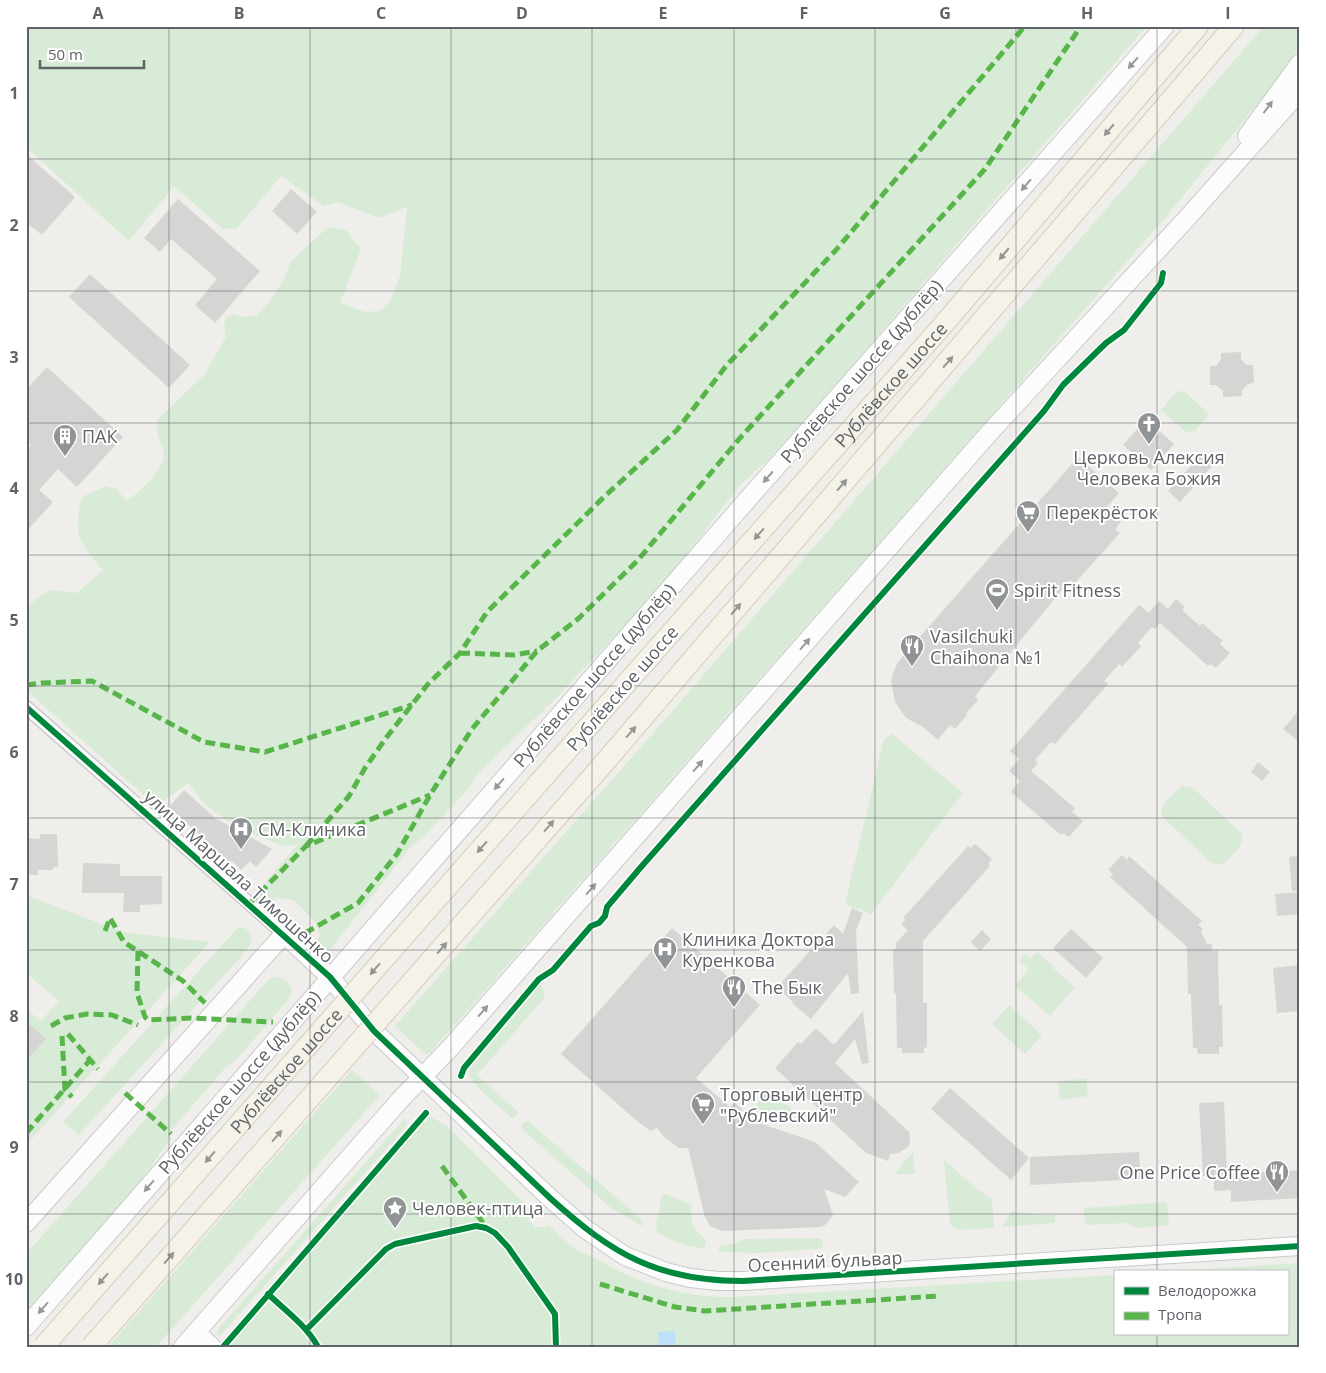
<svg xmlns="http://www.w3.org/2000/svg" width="1326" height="1373" viewBox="0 0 1326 1373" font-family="'Open Sans',sans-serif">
<rect width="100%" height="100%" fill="#efeeea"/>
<path fill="#d8ebd6" d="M26 26H1147L897 313 830 392 769 459 741 484 661 587 557 697 480 772 468 789 427 833 410 848 329 951 311 946 320 936 315 922 295 901 277 897 266 909 253 897 298 844 284 846 245 831 226 820 205 804 188 783 156 806 26 690V609L35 600 49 590 77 593 103 570C78 541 73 535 82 497L105 486 117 489 126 501C138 494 164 470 164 455 164 448 160 444 158 436 157 432 157 425 157 420L204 375 226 337 224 326 226 318 234 314 242 317 257 315 270 301 284 279 291 261 328 227 346 230 361 249 340 303 365 312 379 311 390 302 400 276 407 207 379 218 338 202 324 206 281 176 237 228 223 229 174 186 129 241 26 147V80L28 78 26 76Z
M1264 26H1300V46L1266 93 1166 217 430 1053 425 1054 395 1026 662 723Z
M1184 391 1209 414 1195 431 1186 432 1161 410 1176 392Z
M892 734 963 793 871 914 845 904 884 739Z
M1182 786 1192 787 1242 834C1244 846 1231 858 1222 864L1211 863 1162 816C1159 805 1174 793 1182 786Z
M26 895 122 932 210 942 26 1145V1061L46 1039 26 1021V1009L41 1021 59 1001 26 973Z
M243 927C253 933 253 941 247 950L79 1135 63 1122 233 933 238 928Z
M1037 952 1053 966 1054 969 1075 987 1050 1016 1015 986 1029 969 1019 961 1025 954 1031 959Z
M276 976C287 979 290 983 292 993L287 1001 237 1059 225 1068 167 1135 171 1138 138 1185 26 1312V1254L268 980Z
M540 980 545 997 477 1075 518 1112 513 1119C504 1111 471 1084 469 1075 468 1069 471 1064 474 1060Z
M1009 1005 1042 1035 1025 1054 992 1024Z
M352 1070 380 1095 156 1347H108Z
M1086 1078 1088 1096 1060 1100 1058 1082Z
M768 1090 795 1112 785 1124 751 1111Z
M428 1117 435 1119 448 1127 532 1211 530 1221 535 1227H544L548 1225C557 1233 567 1243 577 1250 581 1253 587 1254 591 1256 638 1283 680 1298 734 1297L1115 1275V1334H1287V1272H1161L1300 1263V1347H231L230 1345 422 1122Z
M405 1118 407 1124 404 1129 219 1337 217 1334 219 1328Z
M528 1121 640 1218 644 1225H640L611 1208 525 1132 522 1127 523 1123Z
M913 1152 915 1174H894Z
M944 1160 977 1189 992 1199 994 1228 957 1230 950 1224Z
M663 1193 692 1205C689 1220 694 1231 706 1240L705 1247C697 1251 664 1238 657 1232L656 1223Z
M1167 1202 1169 1225 1138 1228 1126 1223 1085 1225 1084 1208Z
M1012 1211 1040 1215H1055V1223L1001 1227Z
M818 1238 823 1240 822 1247 817 1249 757 1253 721 1252 718 1250 721 1246 738 1243 743 1239Z"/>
<path fill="#bfe0f9" d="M675 1331 676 1347H659L658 1332Z"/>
<path fill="#d6d5d3" d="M26 154 75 197 42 235 26 222Z
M291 189 317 212 297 234 272 211Z
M178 199 260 271 215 323 195 305 217 279 171 239 160 252 144 238Z
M90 274 190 365 169 388 69 297Z
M1241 352V359L1247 365H1253L1254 383 1248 384 1242 390V396L1223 397V391L1216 385H1210V366H1216L1221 359V353Z
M47 367 123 437 77 487 58 469 39 490 53 502 26 532V450L31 445 26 441V390Z
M1146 419 1174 444 1151 470 1123 445Z
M1200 456 1212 466 1180 502 1168 491Z
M1078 457 1119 493 1106 508 1121 522 1115 529 1120 533 1074 584 1070 580 975 696 978 700 966 713 967 715 955 729 950 725 938 740 923 727 906 718 895 702 891 681 893 673 898 662 909 649 917 645V640Z
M1176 599 1185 607 1182 610 1200 626 1202 623 1223 641 1220 644 1230 653 1216 668 1210 664 1208 666 1160 623 1155 629 1152 627 1138 643 1141 646 1122 667 1119 664 1104 681 1108 684 1055 744 1051 742 1035 760 1038 763 1031 771 1075 808 1072 812 1083 821 1069 837 1063 833 1061 835 1011 792 1020 781 1009 771 1019 759 1010 751 1139 605 1149 613 1159 601 1168 609Z
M1300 709V743L1283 729Z
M1258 762 1270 772 1262 781 1251 772Z
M184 790 215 818 272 849 256 867 250 861 241 870 232 861 230 863 169 807Z
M40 834H57L58 867H53V870H38V875H26V838L40 839Z
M975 844 992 859 988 864 990 866 923 941V1003H927V1047L924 1048V1053H902V1048H897L896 993H894L893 949H896V943L908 930 901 924 905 920 903 918 968 846 971 848Z
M1122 855 1127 860 1129 856 1202 921 1198 925 1203 929 1201 932 1207 944H1212V951H1218L1219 1005H1222L1223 1047H1219V1054H1198L1197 1048H1193L1191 994H1188L1187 947 1110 877 1113 874 1108 870Z
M1300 855V890L1292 891 1289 857Z
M83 863 120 864V876H162V904L140 905V912H123L124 893H82Z
M1300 892V914L1277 916 1275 894Z
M852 908 863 913 856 930 859 993 851 994 848 973 811 1019 792 1003 793 1002 777 987 834 925 843 934Z
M672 928 760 1005 696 1078 730 1107 735 1103 743 1110 738 1116 815 1142 859 1182 845 1197 824 1189 833 1215 825 1225 821 1227 722 1231 710 1226 705 1217 688 1148H679L664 1137 657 1128 651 1131 638 1122 561 1054Z
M1071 929 1103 958 1086 978 1053 948Z
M982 930 991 939 980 951 971 942Z
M1300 965V1011L1277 1013 1273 968Z
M863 1011 869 1063 862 1064 855 1039 835 1063 909 1132 910 1143 907 1148 898 1153 890 1154 888 1161 866 1153 775 1068 798 1042 801 1044 816 1028 834 1045Z
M26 1021 46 1039 26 1061Z
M950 1088 1029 1158 1011 1180 931 1109Z
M1224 1102 1227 1174 1300 1170V1198L1231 1202V1190L1214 1191V1176H1203L1199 1103Z
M1139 1152 1141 1179 1030 1185V1157Z"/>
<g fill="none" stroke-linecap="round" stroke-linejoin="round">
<g stroke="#cbcccc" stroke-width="15">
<path id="street" d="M26 707 284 934"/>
</g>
<g stroke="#cacacb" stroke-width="20">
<path id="secondary" d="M1247 136 1300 63
M26 1223 284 934 330 977 374 1031 550 1198 584 1228 625 1256 666 1272 690 1278 718 1281H743L1300 1246
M26 1327 741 507 1165 26
M196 1332 212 1347
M183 1347 400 1100 451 1047 991 431 1188 217 1300 91"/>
</g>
<g stroke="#d7ceb8" stroke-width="22">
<g id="primary">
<path id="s1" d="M572 745 943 325 1198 26"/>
<path d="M599 769 1234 26"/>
</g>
</g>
<use href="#street" stroke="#fdfcfc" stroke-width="12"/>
<use href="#secondary" stroke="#fdfcfc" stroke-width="18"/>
<use href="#primary" stroke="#f4f2e9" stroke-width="20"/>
<g stroke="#d7ceb8" stroke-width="22" stroke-linecap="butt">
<g id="primary-bridge">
<path id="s2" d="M43 1347 572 745"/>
<path d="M91 1347 599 769"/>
</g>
</g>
<use href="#primary-bridge" stroke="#f4f2e9" stroke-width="20"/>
<path stroke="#58b549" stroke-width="5" stroke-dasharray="10 5" stroke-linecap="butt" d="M460 653 514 655 537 651
M26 685 42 683 92 681 204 742 265 752 412 705
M306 846 349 796 365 768 386 738 428 684 460 653 487 612 605 496 677 430 726 366 836 250 1025 26
M249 904 306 846 430 795
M105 931 110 918 124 942 183 981 205 1003
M305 933 358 903 397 854 430 795 472 729 537 651 579 618 638 560 740 438 985 169 1081 26
M138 951 137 993 145 1017 148 1020 191 1018 273 1022
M51 1026 65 1018 87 1014 112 1015 138 1025
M68 1034 98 1069
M62 1036 65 1090 72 1097
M125 1093 171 1134
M26 1133 90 1060
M442 1166 486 1227
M600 1284 675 1307 705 1311 938 1296"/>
<g stroke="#fff" stroke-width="9">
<path id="cycleway" d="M26 707 330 977 374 1031 550 1198C612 1254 657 1281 743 1281L1300 1246
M461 1076 464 1068 539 979 553 970 591 926 599 923 605 916 607 907 641 867 1044 411 1063 385 1106 343 1124 330 1161 283 1163 273
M268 1294C285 1310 307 1326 318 1347
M306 1330 386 1249 395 1244 476 1226 486 1228 495 1233 508 1247 555 1314 556 1347
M223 1347 426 1113"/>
</g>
<use href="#cycleway" stroke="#00873e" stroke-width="6"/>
</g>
<defs><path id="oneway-solid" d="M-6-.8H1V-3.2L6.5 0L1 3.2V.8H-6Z" transform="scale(1.25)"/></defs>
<g fill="#96999c">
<use href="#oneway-solid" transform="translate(1133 63) rotate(131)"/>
<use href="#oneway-solid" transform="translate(1268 107) rotate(-54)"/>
<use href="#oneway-solid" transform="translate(1026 185) rotate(131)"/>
<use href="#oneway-solid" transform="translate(768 477) rotate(131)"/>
<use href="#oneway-solid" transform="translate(805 644) rotate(-49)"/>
<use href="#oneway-solid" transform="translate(698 766) rotate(-49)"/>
<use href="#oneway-solid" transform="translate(499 784) rotate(131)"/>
<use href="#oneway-solid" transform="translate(591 889) rotate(-49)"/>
<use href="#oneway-solid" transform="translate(483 1011) rotate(-49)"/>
<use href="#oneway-solid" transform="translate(149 1186) rotate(131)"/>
<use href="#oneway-solid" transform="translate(43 1308) rotate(131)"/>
</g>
<g fill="#939595">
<use href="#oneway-solid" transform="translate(1109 130) rotate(130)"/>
<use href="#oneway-solid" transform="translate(1004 254) rotate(130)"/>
<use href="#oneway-solid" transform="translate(948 362) rotate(-49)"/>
<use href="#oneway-solid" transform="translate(842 485) rotate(-49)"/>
<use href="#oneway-solid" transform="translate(759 534) rotate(131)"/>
<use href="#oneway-solid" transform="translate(736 609) rotate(-49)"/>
<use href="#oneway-solid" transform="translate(631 732) rotate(-49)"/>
<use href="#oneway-solid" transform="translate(549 826) rotate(-49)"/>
<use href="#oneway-solid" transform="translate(482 847) rotate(131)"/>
<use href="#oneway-solid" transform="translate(442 948) rotate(-49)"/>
<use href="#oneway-solid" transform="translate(375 969) rotate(131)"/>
<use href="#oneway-solid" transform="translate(277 1136) rotate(-49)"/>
<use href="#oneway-solid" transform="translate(210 1157) rotate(131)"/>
<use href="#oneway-solid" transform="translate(169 1258) rotate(-49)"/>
<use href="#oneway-solid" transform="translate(103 1279) rotate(131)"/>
</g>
<path fill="none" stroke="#5f6368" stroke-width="1" stroke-opacity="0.55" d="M169 26V1347M310 26V1347M451 26V1347M592 26V1347M734 26V1347M875 26V1347M1016 26V1347M1157 26V1272M26 159H1300M26 291H1300M26 423H1300M26 555H1300M26 686H1300M26 818H1300M26 950H1300M26 1082H1300M26 1214H1300M1157 1334V1347"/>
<defs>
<g id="church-pin" transform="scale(1.25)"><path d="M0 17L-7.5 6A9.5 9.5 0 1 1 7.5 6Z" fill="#919496" stroke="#fff"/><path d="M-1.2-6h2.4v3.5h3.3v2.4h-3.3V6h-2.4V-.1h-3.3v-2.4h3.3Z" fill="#fff"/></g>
<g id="building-pin" transform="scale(1.25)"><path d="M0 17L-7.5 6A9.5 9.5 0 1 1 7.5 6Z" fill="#919496" stroke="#fff"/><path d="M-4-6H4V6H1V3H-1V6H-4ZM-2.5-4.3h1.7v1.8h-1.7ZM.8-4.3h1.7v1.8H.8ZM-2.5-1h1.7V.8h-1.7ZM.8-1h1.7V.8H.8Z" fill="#fff"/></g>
<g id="supermarket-pin" transform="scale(1.25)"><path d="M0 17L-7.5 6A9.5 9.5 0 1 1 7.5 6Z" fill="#919496" stroke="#fff"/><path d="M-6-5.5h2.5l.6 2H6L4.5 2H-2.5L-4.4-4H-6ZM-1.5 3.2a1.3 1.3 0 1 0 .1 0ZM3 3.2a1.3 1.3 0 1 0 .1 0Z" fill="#fff"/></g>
<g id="stadium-pin" transform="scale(1.25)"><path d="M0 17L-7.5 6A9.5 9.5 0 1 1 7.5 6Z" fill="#919496" stroke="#fff"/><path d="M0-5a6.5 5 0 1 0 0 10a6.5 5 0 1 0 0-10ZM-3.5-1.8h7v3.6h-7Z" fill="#fff"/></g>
<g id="restaurant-pin" transform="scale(1.25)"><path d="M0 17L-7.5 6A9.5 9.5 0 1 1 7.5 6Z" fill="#919496" stroke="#fff"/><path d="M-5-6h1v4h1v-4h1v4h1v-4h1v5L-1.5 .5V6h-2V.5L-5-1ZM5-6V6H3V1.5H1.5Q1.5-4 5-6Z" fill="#fff"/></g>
<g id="hospital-pin" transform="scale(1.25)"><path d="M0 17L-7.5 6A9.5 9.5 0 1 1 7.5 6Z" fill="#919496" stroke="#fff"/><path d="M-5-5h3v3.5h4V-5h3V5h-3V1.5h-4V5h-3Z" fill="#fff"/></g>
<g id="sight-pin" transform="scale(1.25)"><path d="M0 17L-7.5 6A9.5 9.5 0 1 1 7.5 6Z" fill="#919496" stroke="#fff"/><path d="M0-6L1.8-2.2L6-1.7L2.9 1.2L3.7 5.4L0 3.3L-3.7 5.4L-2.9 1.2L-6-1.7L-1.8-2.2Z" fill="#fff"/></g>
</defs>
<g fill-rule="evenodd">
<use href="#church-pin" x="1149" y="424"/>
<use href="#building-pin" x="65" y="436"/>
<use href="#supermarket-pin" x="1028" y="512"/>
<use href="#stadium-pin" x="997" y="590"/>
<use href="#restaurant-pin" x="912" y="646"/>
<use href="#hospital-pin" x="241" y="829"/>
<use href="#hospital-pin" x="665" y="949"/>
<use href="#restaurant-pin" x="734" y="987"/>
<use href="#supermarket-pin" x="703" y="1104"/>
<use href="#restaurant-pin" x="1277" y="1172"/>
<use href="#sight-pin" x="395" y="1208"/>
</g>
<g text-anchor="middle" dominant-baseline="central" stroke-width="4" stroke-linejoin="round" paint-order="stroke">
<g font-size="18" fill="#5f6368" stroke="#fff">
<text transform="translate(861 371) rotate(-49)">Рублёвское шоссе (дублёр)</text>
<text stroke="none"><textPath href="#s1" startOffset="481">Рублёвское шоссе</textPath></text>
<text transform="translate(594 675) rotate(-49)">Рублёвское шоссе (дублёр)</text>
<text transform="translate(622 688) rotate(-49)">Рублёвское шоссе</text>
<text transform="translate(239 876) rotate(42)">улица Маршала Тимошенко</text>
<text stroke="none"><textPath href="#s2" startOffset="368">Рублёвское шоссе</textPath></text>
<text transform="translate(239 1082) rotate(-49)">Рублёвское шоссе (дублёр)</text>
<text transform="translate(825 1261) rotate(-3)">Осенний бульвар</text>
</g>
<g font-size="18" fill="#5f6368" stroke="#fff" text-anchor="start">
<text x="82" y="436">ПАК</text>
<text x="1149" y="457" text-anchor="middle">Церковь Алексия<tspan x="1149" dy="21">Человека Божия</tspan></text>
<text x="1046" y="512">Перекрёсток</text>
<text x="1014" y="590">Spirit Fitness</text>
<text x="930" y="636">Vasilchuki<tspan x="930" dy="21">Chaihona №1</tspan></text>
<text x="258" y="829">СМ-Клиника</text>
<text x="682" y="939">Клиника Доктора<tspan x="682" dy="21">Куренкова</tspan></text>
<text x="752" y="987">The Бык</text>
<text x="720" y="1094">Торговый центр<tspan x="720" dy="21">"Рублевский"</tspan></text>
<text x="1260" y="1172" text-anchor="end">One Price Coffee</text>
<text x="412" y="1208">Человек-птица</text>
</g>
</g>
<rect width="1326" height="1373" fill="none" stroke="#ffffff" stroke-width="55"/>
<rect x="1114" y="1270" width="175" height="65" fill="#ffffff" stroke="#bfc1c3"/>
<rect x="1124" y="1287" width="25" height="8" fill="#00873e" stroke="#bfc1c3"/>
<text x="1158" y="1296" font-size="15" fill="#5f6368">Велодорожка</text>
<rect x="1124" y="1312" width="25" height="8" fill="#58b549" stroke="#bfc1c3"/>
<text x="1158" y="1320" font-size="15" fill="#5f6368">Тропа</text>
<path d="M40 60v8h104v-8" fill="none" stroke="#5f6368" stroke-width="2.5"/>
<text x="48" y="60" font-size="15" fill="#5f6368" stroke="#ffffff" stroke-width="4" paint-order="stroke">50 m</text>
<rect x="28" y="28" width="1270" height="1318" fill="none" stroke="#5f6368" stroke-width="2"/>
<g font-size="16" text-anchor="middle" font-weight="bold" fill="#5f6368">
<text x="98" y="19">A</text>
<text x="239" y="19">B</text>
<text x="381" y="19">C</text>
<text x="522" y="19">D</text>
<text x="663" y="19">E</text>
<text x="804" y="19">F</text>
<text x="945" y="19">G</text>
<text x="1087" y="19">H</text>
<text x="1228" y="19">I</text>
<text x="14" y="99">1</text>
<text x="14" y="231">2</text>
<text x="14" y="363">3</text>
<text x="14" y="494">4</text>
<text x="14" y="626">5</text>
<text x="14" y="758">6</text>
<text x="14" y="890">7</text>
<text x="14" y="1022">8</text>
<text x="14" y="1153">9</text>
<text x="14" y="1285">10</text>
</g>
</svg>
